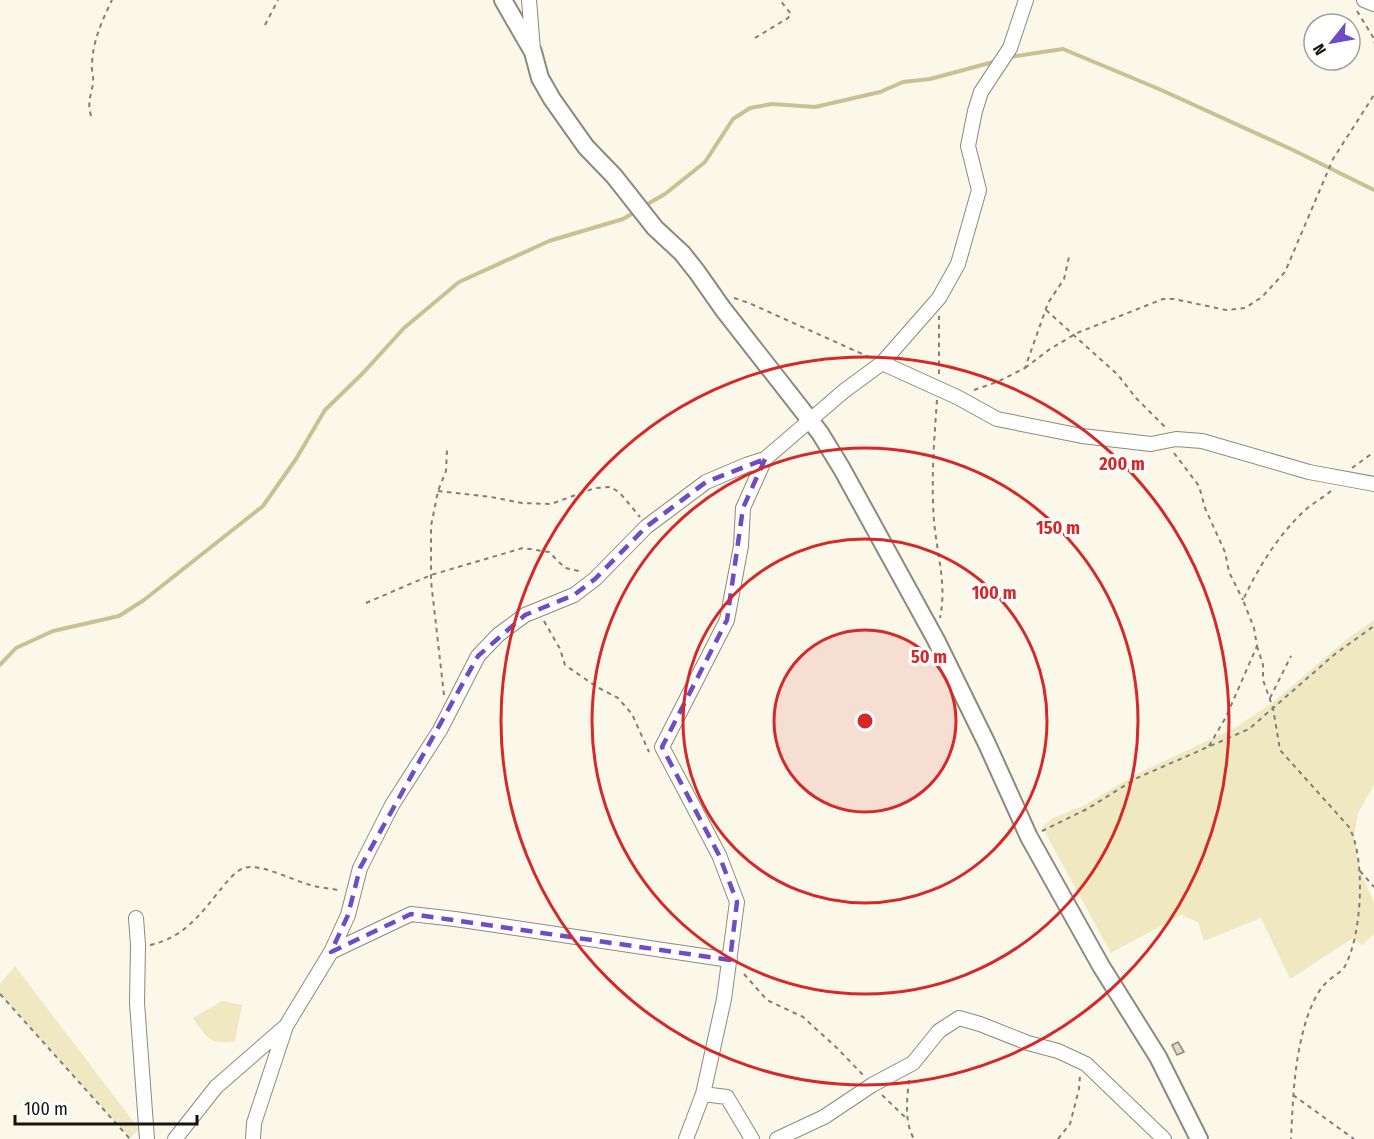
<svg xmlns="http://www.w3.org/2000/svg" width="1374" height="1139" viewBox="0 0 1374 1139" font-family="'Fira Sans Condensed',sans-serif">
<rect width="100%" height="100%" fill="#fbf8ea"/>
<path fill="#f0e8c1" d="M1374 620V785L1358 813 1354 837 1360 871 1374 902V934L1362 945 1353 938 1290 979 1261 918 1204 941 1198 922 1181 915 1111 953 1042 827 1053 818 1083 806 1137 774 1236 727 1272 703 1346 640Z
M15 966 139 1129 130 1138 0 994V984Z
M222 1001 242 1005 235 1041C210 1046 207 1038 193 1018Z"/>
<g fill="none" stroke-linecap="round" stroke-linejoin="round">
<path stroke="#c9c093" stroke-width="4" d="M1010 57 1063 49 1159 89 1293 150 1374 190
M644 206 665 194 705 162 733 119 750 108 772 104 815 107 880 92 903 82 930 79 997 61
M0 665 16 648 53 631 119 616 144 600 263 506 296 459 325 410 363 373 404 328 459 282 549 241 623 219 635 212"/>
</g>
<path fill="#dddacb" stroke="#8f8c7f" stroke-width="1.5" d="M1178 1042 1184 1052 1177 1055 1172 1045Z"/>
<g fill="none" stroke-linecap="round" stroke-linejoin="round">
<g stroke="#8d8a7d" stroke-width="16">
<path id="minor" d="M529 0 533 50
M1364 0 1374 4
M882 363 957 397 997 419 1082 436 1151 444 1176 439 1202 441 1309 472 1374 484
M136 918 138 945 137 1003 147 1139
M331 952 411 914 455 919 730 960
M703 1094 727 1097 752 1139
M175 1139 216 1087 286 1026 331 952 348 915 360 868 392 805 440 730 478 656 498 635 525 615 574 595 595 579 646 527 706 482 746 465 765 459 844 391 882 363 939 298 958 264 979 190 968 146 975 111 981 92 1010 48 1026 0
M253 1139 254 1123 286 1026
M686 1139 703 1094 724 999 737 902 719 855 662 747 727 620 741 546 743 508 765 459
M777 1139 824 1117 872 1085 913 1063 939 1031 959 1018 980 1024 1028 1043 1058 1051 1086 1064 1164 1139"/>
</g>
<g stroke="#8d8a7d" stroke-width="20">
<path id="tertiary" d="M503 0 533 52 540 78 552 99 586 147 614 176 655 228 682 253 697 272 723 309 820 433 842 469 936 640 987 744 1029 837 1101 966 1158 1057 1199 1139"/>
</g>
<path stroke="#807e75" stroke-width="2" stroke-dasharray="4.5 4.5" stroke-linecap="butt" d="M1357 11 1373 37 1374 43
M265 25 278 0
M755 38 788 18 791 14 780 0
M91 116C87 101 91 97 93 83 94 77 91 70 92 64 93 40 102 21 112 0
M734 298 749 303 869 357
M1046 310 1118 375 1136 398 1166 428
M1025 368 1050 349 1077 333 1163 299H1174L1226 310 1245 308 1262 297 1285 272 1333 159 1374 95
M939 374V316
M974 390 997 382 1025 368 1048 303 1064 279 1069 257
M937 400C934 441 931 481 934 521 937 555 947 584 940 618
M1174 453 1199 486 1205 508 1225 552 1229 572 1243 600
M1352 468 1374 452
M438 491 491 497 522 503 551 504 595 488 611 487 620 493 640 517
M366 603 431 575 523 548 549 552 565 568 583 572
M544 621 560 649 565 665 597 687 618 698 632 714 649 752
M1257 646 1263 665V680L1273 708 1280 750 1349 827C1366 858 1362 935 1345 966 1341 973 1331 977 1325 984 1316 993 1310 1009 1306 1021 1294 1061 1293 1098 1291 1139
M444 695 431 581V526L438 491 446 471 447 449
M1270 698 1291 656
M1209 746 1226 717 1257 646 1254 628 1243 600C1258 568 1277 537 1303 512 1311 504 1323 498 1332 490
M1042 831 1087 809 1137 778 1249 729 1335 654 1374 626
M1360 871 1374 887
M150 945C183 938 200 915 220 890 226 883 235 871 244 868 261 863 292 880 310 885 320 888 331 888 341 891
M744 974 767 1000 803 1017 837 1048 864 1076
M0 994 130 1139
M909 1080C907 1099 904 1122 914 1139
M882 1095 908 1120
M1293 1095 1354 1139
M1058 1139 1070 1124 1079 1089 1080 1075"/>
<use href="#minor" stroke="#fff" stroke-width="14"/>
<use href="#tertiary" stroke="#fff" stroke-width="16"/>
</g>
<path fill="none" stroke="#6e4cc5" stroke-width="4.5" stroke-dasharray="12 8" stroke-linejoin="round" d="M765 459 743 508 727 620 662 747 719 855 737 902 730 960 411 914 331 952 348 915 360 868 478 656 525 615 574 595 595 579 646 527 706 482Z"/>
<circle cx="865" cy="721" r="91" fill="#d62828" fill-opacity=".12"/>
<g fill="none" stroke="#d62828" stroke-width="3">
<circle cx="865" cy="721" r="91"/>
<circle cx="865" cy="721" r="182"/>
<circle cx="865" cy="721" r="273"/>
<circle cx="865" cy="721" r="364"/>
</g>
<circle cx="865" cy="721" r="9" fill="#d62828" stroke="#fff" stroke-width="3"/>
<g font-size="18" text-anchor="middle" font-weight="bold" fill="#d62828" stroke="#fff" stroke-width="6" stroke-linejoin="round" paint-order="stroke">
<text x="1122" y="470">200 m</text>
<text x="1058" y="534">150 m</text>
<text x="994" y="599">100 m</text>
<text x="929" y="663">50 m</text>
</g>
<g transform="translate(1332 42) rotate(239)"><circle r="28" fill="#ffffff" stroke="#a1a19f" stroke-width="1.5"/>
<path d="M0-4.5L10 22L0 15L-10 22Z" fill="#6e4cc5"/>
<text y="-9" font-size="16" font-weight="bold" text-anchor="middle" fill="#14130e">N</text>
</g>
<path d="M15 1115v9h182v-9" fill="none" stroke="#14130e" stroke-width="3"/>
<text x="24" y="1115" font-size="18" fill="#14130e" stroke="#ffffff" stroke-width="4.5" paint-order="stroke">100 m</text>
</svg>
